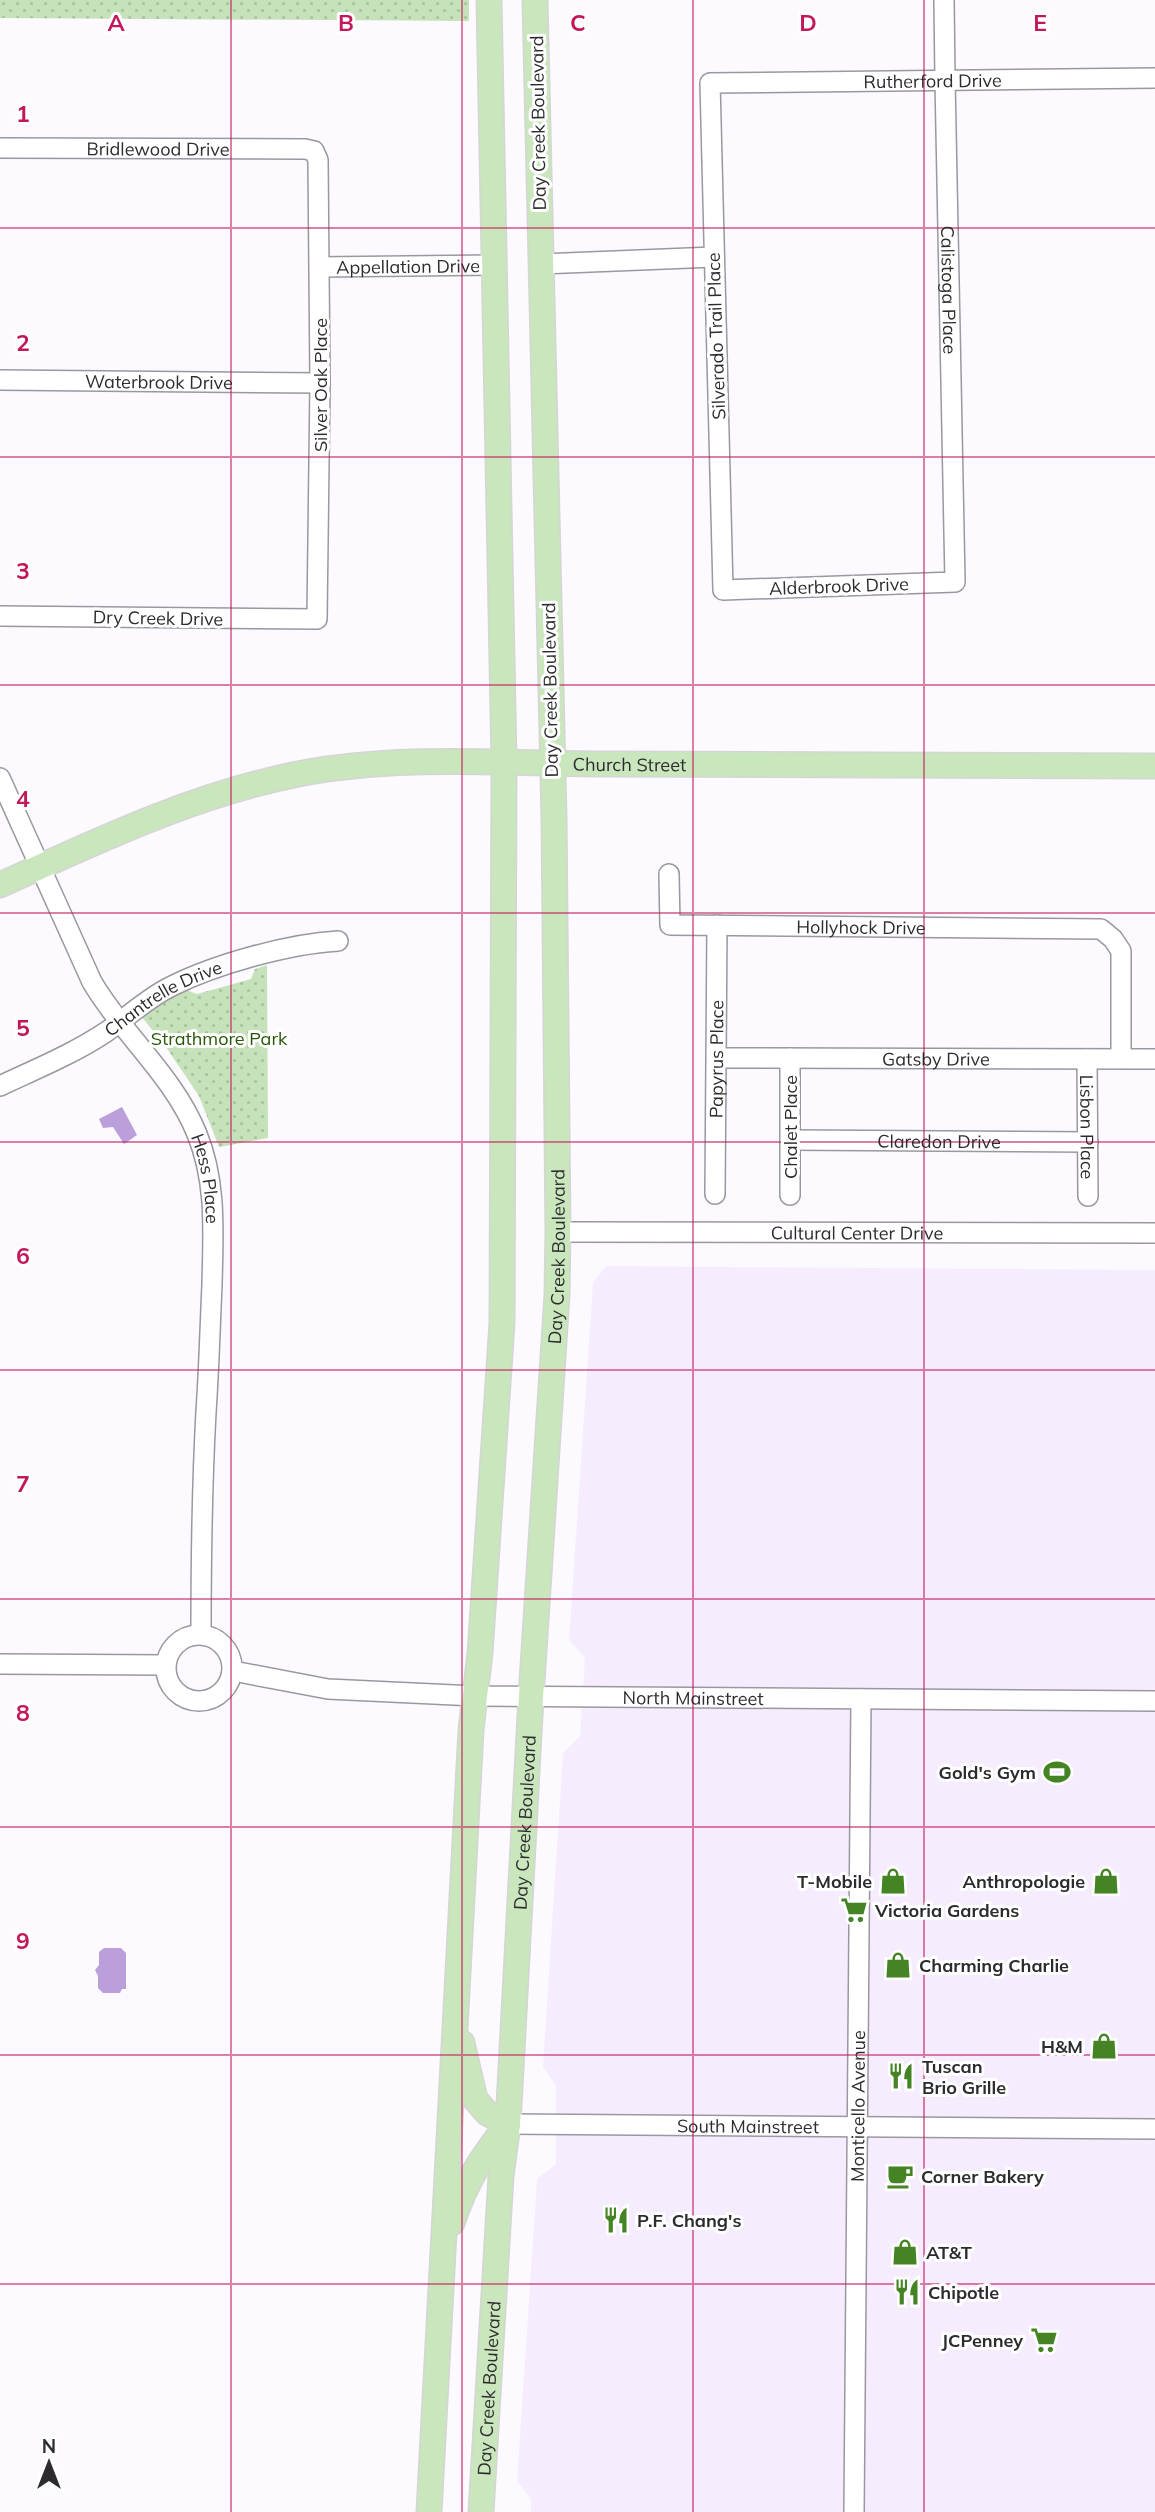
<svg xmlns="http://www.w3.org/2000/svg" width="1155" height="2512" viewBox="0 0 1155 2512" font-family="Mulish,sans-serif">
<defs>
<pattern id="grass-dots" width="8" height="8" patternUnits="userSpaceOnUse" patternTransform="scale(1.75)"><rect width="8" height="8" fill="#c5e2ba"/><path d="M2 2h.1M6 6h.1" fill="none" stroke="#aac2a0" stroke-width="1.8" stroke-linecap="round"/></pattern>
</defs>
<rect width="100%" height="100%" fill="#fcfafe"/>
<path fill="#f5edfe" d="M606 1266 1155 1270V2512H531V2499L517 2481 537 2179 556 2164V2086L543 2067 563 1753 580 1736 585 1658 569 1640 593 1282Z"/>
<path fill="url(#grass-dots)" d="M0 0H469V21L0 18Z
M267 965 268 1138 219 1147 199 1096 166 1047 141 1016 186 990 197 994 251 979 255 969Z"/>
<path fill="#ba9fda" d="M122 1107 137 1135 124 1144 113 1127 103 1128 99 1119Z
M104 1948H121L126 1953V1989H122L120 1993H103L98 1988V1976L95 1970 99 1965V1952Z"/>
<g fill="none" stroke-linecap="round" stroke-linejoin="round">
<g stroke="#9b97a0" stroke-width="22">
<g id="minor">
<path id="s1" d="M944 0 945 80 955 582 723 590 710 83 1155 78"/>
<path id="s2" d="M0 148 305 149 314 151 318 160 320 383 317 619 0 616"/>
<path d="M541 264 714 257"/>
<path id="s3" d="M320 267 494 265"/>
<path id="s4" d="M0 380 320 383"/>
<path id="s5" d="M0 778 92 982C123 1035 173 1075 197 1134 217 1183 213 1233 212 1285 210 1327 209 1369 206 1412 202 1485 201 1560 201 1634"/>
<path id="s6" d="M669 874 670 925 1101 929 1113 939 1121 951V1058"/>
<path id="s7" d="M717 1058 1155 1059"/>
<path d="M790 1058V1195"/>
<path id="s8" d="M1087 1059 1088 1196"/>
<path id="s9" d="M0 1086C36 1069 73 1054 106 1032 128 1017 147 998 172 986 216 964 288 944 338 941"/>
<path id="s10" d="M790 1140 1088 1142"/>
<path id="s11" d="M715 1194 717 925"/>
<path id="s12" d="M558 1232 1155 1233"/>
<circle cx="199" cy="1668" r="33"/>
<path d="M0 1664 165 1665"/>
<path id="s13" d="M233 1671 328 1689 475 1696 1155 1701"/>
<path id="s14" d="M508 2124 1155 2129"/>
<path id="s15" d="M854 2512 861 1699"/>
</g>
</g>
<g stroke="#d5d5d5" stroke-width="27">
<g id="major">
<path id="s16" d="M0 885C97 841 193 795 298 774 401 754 507 764 611 764 792 765 974 765 1155 766"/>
<path d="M462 2043 475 2099 487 2113 508 2124"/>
<path d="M452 2223C466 2181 480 2160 507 2125"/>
<path d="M429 2512 471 1730 480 1653 502 1323 504 762 489 0"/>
<path id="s17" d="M481 2512 501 2176 508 2124 531 1697 557 1295 558 1232 554 818 535 0"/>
</g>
</g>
<use href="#minor" stroke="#fff" stroke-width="19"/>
<use href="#major" stroke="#c9e6bd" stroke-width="24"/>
</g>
<path fill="none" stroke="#c2185b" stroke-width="2" stroke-opacity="0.55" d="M231 0V2512M462 0V2512M693 0V2512M924 0V2512M0 228H1155M0 457H1155M0 685H1155M0 913H1155M0 1142H1155M0 1370H1155M0 1599H1155M0 1827H1155M0 2055H1155M0 2284H1155"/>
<defs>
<g id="stadium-bare" transform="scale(2.1)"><path d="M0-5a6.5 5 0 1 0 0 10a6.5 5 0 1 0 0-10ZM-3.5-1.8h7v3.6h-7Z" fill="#458424" stroke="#fff" stroke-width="2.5" paint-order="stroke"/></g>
<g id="shop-bare" transform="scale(2.1)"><path d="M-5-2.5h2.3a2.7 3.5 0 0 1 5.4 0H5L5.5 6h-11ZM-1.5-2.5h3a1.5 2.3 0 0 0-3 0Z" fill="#458424" stroke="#fff" stroke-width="2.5" paint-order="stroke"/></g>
<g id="supermarket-bare" transform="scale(2.1)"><path d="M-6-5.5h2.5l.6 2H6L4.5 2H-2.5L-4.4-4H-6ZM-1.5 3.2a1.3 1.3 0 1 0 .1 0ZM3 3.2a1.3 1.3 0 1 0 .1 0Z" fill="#458424" stroke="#fff" stroke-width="2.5" paint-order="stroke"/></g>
<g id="restaurant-bare" transform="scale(2.1)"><path d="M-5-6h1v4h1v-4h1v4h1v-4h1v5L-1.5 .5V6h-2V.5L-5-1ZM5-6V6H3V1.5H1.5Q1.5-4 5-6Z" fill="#458424" stroke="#fff" stroke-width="2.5" paint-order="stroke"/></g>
<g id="cafe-bare" transform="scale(2.1)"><path d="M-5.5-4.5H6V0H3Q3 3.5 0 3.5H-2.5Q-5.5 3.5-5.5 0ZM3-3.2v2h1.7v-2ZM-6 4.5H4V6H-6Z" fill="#458424" stroke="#fff" stroke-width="2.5" paint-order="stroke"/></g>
</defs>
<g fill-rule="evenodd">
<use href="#stadium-bare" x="1057" y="1772"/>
<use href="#shop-bare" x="893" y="1881"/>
<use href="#shop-bare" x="1106" y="1881"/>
<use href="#supermarket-bare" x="854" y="1910"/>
<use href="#shop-bare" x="898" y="1965"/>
<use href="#shop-bare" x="1104" y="2046"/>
<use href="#restaurant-bare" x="901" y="2076"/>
<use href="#cafe-bare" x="900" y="2176"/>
<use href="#restaurant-bare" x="616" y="2220"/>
<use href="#shop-bare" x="905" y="2252"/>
<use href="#restaurant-bare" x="907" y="2292"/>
<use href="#supermarket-bare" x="1044" y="2340"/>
</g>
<g text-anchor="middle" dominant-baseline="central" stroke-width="6" stroke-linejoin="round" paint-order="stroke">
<g font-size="18" fill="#2d2b2f" stroke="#fff">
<text stroke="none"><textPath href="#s1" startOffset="1544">Rutherford Drive</textPath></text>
<text transform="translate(538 123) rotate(-91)">Day Creek Boulevard</text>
<text stroke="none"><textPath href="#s2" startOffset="158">Bridlewood Drive</textPath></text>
<text stroke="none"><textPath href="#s3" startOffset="88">Appellation Drive</textPath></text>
<text stroke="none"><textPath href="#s1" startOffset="290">Calistoga Place</textPath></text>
<text transform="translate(716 336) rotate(-92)">Silverado Trail Place</text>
<text stroke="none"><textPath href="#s4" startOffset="159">Waterbrook Drive</textPath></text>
<text transform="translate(320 385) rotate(-90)">Silver Oak Place</text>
<text transform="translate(839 586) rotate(-2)">Alderbrook Drive</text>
<text transform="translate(158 618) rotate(1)">Dry Creek Drive</text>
<text transform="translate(550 690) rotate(-91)">Day Creek Boulevard</text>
<text stroke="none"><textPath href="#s16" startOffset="651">Church Street</textPath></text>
<text stroke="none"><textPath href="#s6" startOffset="242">Hollyhock Drive</textPath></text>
<text stroke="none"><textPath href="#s9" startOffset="186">Chantrelle Drive</textPath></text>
<text stroke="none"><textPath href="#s7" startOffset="219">Gatsby Drive</textPath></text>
<text stroke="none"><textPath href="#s11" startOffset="135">Papyrus Place</textPath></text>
<text transform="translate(790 1127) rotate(-90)">Chalet Place</text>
<text stroke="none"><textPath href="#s8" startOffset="68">Lisbon Place</textPath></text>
<text stroke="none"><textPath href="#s10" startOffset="149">Claredon Drive</textPath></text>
<text stroke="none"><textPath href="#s5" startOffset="455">Hess Place</textPath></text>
<text stroke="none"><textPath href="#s12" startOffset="299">Cultural Center Drive</textPath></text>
<text stroke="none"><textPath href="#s17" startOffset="1258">Day Creek Boulevard</textPath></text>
<text stroke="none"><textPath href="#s13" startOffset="462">North Mainstreet</textPath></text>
<text stroke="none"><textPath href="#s17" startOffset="691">Day Creek Boulevard</textPath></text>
<text stroke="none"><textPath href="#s15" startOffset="406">Monticello Avenue</textPath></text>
<text stroke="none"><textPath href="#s14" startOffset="240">South Mainstreet</textPath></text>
<text stroke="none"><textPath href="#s17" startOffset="124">Day Creek Boulevard</textPath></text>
</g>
<g font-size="18" fill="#265707" stroke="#fff">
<text x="219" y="1038">Strathmore Park</text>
</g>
<g font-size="18" font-weight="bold" fill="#2d2b2f" stroke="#fff" text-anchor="start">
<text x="1036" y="1772" text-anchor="end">Gold's Gym</text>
<text x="872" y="1881" text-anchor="end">T-Mobile</text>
<text x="1085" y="1881" text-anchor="end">Anthropologie</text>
<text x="875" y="1910">Victoria Gardens</text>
<text x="919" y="1965">Charming Charlie</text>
<text x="1083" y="2046" text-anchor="end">H&amp;M</text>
<text x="922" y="2066">Tuscan<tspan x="922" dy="21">Brio Grille</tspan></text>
<text x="921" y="2176">Corner Bakery</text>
<text x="637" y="2220">P.F. Chang's</text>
<text x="926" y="2252">AT&amp;T</text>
<text x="928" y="2292">Chipotle</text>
<text x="1023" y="2340" text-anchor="end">JCPenney</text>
</g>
</g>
<g font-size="23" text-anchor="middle" font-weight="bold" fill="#c2185b" stroke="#fff" stroke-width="6" stroke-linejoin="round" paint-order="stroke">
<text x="116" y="31">A</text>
<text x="346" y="31">B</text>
<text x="578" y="31">C</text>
<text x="808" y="31">D</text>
<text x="1040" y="31">E</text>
<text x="23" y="122">1</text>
<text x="23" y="351">2</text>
<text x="23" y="579">3</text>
<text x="23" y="807">4</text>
<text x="23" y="1036">5</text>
<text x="23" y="1264">6</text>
<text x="23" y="1492">7</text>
<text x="23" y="1721">8</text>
<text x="23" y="1949">9</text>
</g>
<g transform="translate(49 2463)" stroke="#ffffff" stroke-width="5" paint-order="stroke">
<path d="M0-5L12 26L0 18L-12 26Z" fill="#2d2b2f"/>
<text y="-10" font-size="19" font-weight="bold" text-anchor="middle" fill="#2d2b2f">N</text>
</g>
</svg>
